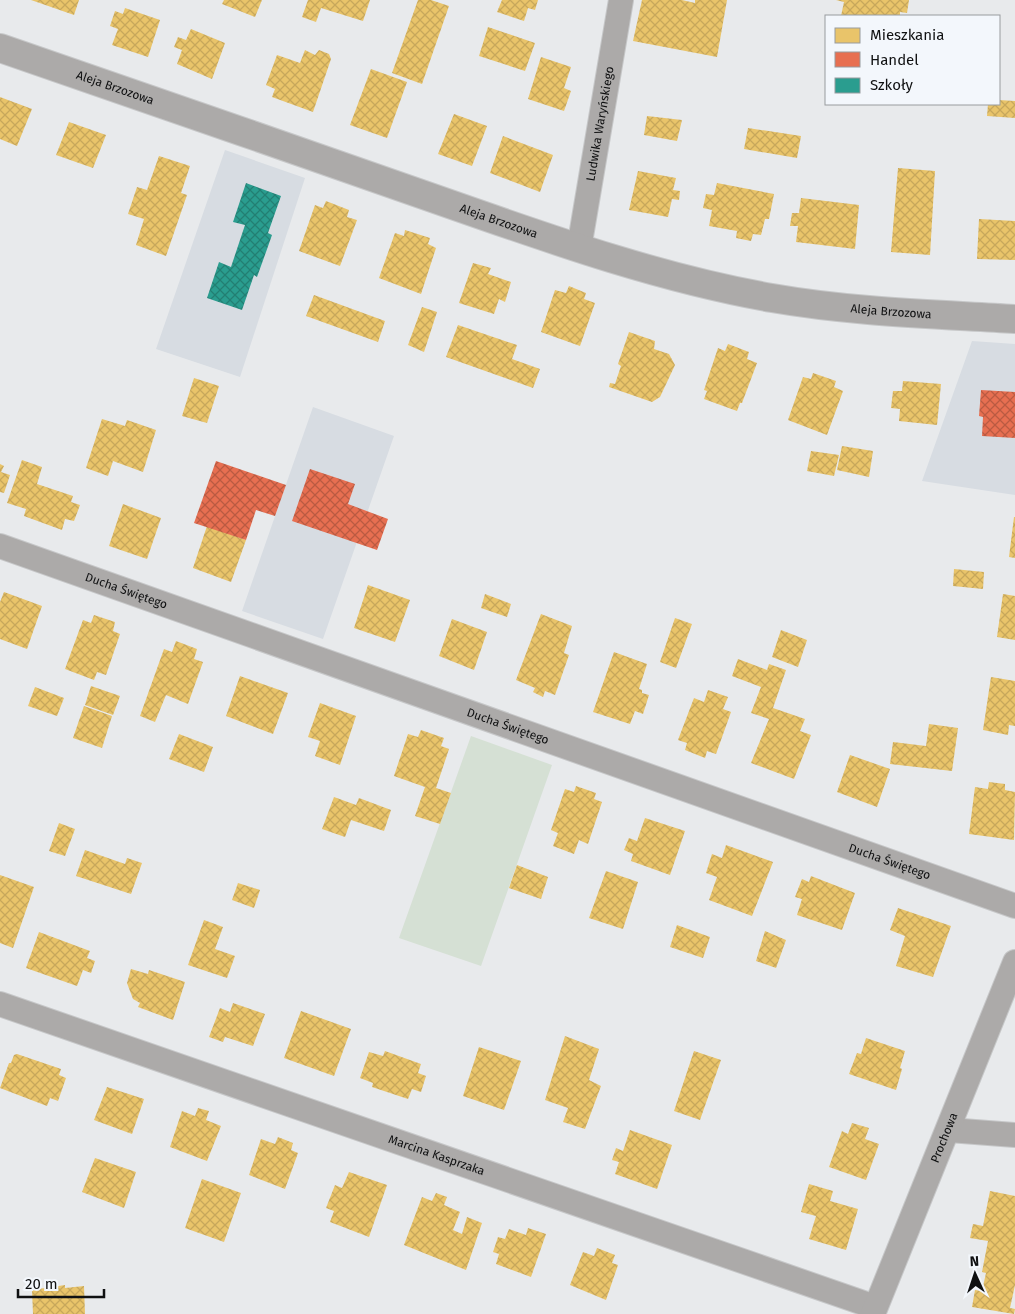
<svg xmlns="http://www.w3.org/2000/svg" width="1015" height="1314" viewBox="0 0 1015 1314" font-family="'Fira Sans',sans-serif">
<defs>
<pattern id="homes-cross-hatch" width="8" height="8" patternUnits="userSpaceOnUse" patternTransform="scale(1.25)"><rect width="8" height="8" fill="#e9c46a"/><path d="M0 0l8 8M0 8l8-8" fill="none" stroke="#c7a75b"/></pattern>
<pattern id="shops-cross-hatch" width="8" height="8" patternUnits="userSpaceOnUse" patternTransform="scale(1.25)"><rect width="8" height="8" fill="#e76f51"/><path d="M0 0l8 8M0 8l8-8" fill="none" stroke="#ba5a42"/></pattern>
<pattern id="schools-cross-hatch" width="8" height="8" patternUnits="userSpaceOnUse" patternTransform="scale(1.25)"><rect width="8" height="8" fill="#2a9d8f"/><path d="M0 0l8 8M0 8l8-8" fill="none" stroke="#227f73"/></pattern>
</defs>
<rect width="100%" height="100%" fill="#e8eaec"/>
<path fill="#d7dce2" d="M225 150 305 178 240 377 156 349Z
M972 341 1015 344V495L922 481Z
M313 407 394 436 323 639 242 611Z"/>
<path fill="#d5e0d4" d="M471 736 552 765 481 966 399 938Z"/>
<path fill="url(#homes-cross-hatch)" d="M31 0H79L74 15Z
M224 0H262L255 17 222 4Z
M308 0H370L363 21 321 8 316 22 302 17Z
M418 0H431L449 6 422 84 392 73Z
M502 0H538L535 10 528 8 524 21 497 12Z
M642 0H682L695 3V0H727L717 57 633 41Z
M836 0H909L907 13 900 12V16H841L844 2Z
M125 8 160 20 148 57 112 45 118 29 110 26 115 11 123 14Z
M488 27 535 43 525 71 479 56Z
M191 29 225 43 212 79 177 64 182 50 174 47 178 37 186 40Z
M305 50 315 55 319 50 329 54 331 59 313 112 272 97 275 89 266 85 277 55 300 63Z
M541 57 571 67 564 88 571 91 564 111 528 99Z
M371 69 407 82 387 138 350 125Z
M0 97 32 109 17 146 0 139Z
M999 100 1015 101V118L987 116 988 104H999Z
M454 114 487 126 472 166 438 154Z
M647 116 682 120 677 141 644 135Z
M69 122 106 135 93 168 56 155Z
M748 128 801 136 797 158 744 149Z
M503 136 553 155 540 192 490 173Z
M159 156 190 166 181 193 187 195 166 256 136 245 144 219 128 214 137 187 147 190Z
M898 168 935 171 930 255 891 252Z
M638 171 676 178 673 190 680 191 679 200 672 199 668 217 629 210Z
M717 183 774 194 769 219H765L761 235 753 234 751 241 736 238 737 231 709 226 712 210 703 208 706 194 714 195Z
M801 198 859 205 855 249 796 242 798 226H790L792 213H799Z
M326 201 349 210 347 217 357 220 340 266 299 251 315 205 323 208Z
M979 219 1015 221V260L977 259Z
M405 230 430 238 428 244 436 248 421 294 379 278 395 233 404 236Z
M473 263 491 268 488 274 511 282 505 302 499 299 494 314 459 303Z
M569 286 586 293 584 299 595 303 580 346 541 332 555 290 566 293Z
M314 295 385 321 378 342 306 316Z
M422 307 437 312 424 352 408 345Z
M458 325 517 345 512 359 540 369 533 388 446 357Z
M629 332 655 341 654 349 669 354 675 365 660 397 652 402 609 387 610 383 615 384 621 366 618 364Z
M728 344 749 352 747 359 757 363 742 403H740L737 411 704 399 707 391 704 390 718 348 725 351Z
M813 373 836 381 834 387 843 391 827 435 788 420 803 377 811 379Z
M194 378 219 386 207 423 182 416Z
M903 381 941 384 937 425 899 421 900 409 891 408 893 391H902Z
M102 419 125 426 127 420 156 430 143 472 113 461 108 476 86 468Z
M842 446 873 451 869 477 837 470Z
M811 451 839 455 834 476 807 471Z
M22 460 42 467 37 484 73 496 71 502 80 505 74 521 65 519 62 530 24 516 26 509 7 503Z
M0 464 4 466 1 472 10 475 4 493 0 492Z
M123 504 161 518 147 559 109 546Z
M1014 517H1015V558L1009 557Z
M207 526 246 540 231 582 193 568Z
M954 569 984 572 983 589 953 586Z
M368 585 410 600 395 642 354 628Z
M4 592 42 606 27 649 0 639V602Z
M485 594 511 604 507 617 481 608Z
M1003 594 1015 596V640L997 637Z
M541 614 572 626 564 653 569 655 555 695 545 691 543 697 533 692 535 688 516 680Z
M94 615 115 622 113 631 120 634 106 675 97 672 94 680 65 669 83 620 91 623Z
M675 618 692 624 676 668 660 662Z
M452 619 487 632 474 670 439 656Z
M781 630 807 640 798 667 772 657Z
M176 641 197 649 194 659 203 662 188 704 166 695 155 722 140 716 164 649 172 652Z
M614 652 647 664 639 689 642 690V693L649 695 643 714 635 711 630 724 593 712Z
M738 659 767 670 769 664 786 670 773 708 805 719 800 731 811 735 794 779 751 763 769 719 751 713 761 687 732 676Z
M240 676 288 693 273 734 226 716Z
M991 677 1015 681V726L1009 725 1008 735 983 730Z
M91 686 120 696 113 715 85 705Z
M35 687 64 698 57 716 28 706Z
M708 690 728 697 723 709 731 712 716 754 707 751 705 758 685 750 687 743 678 740 694 698 704 702Z
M320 703 356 716 340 765 315 756 320 741 308 737Z
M84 706 112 716 102 748 73 738Z
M929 724 958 728 952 771 890 764 893 742 926 746Z
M421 730 444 738 441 746 449 749 436 788 451 793 440 824 415 816 425 787 394 776 408 734 418 737Z
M179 734 213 747 204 772 169 759Z
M850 755 890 769 877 807 837 792Z
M989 782 1005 784V790L1015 792 1014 840 969 834 975 787 988 789Z
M576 786 596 793 594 799 602 802 588 844 579 840 574 854 553 846 558 833 551 830 565 789 574 792Z
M334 797 356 805 359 798 391 810 384 831 351 820 345 837 322 829Z
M645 818 685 831 670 875 631 861 633 854 624 850 629 838 637 841Z
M59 823 75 829 65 856 49 851Z
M726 845 773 862 752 916 709 900 717 877 706 873 712 854 722 858Z
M85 850 125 864 127 858 142 863 131 894 76 876Z
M517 865 548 877 541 899 509 888Z
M606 871 638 882 623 929 589 918Z
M0 875 34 887 13 948 0 943Z
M811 876 855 893 842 930 797 915 802 899 795 897 802 879 809 882Z
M238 883 260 890 254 908 232 900Z
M898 908 951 926 933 977 896 966 905 936 890 930Z
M204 920 223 927 215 949 235 956 227 978 188 965Z
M677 925 710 937 703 958 670 947Z
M765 931 786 940 776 968 756 961Z
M39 932 90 951 87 958 95 961 91 973 83 970 77 986 26 968Z
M131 969 148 974 149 970 185 982 173 1020 138 1007 140 1003 133 999 127 983Z
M233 1003 265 1014 253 1046 225 1037 223 1042 209 1037 220 1008 230 1012Z
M301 1011 351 1029 334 1076 284 1058Z
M565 1036 599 1049 589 1080 601 1086 585 1129 563 1122 568 1108 545 1100Z
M866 1038 905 1051 900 1068 902 1069 896 1090 849 1074 857 1053 861 1054Z
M479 1047 521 1061 504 1110 463 1096Z
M385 1051 421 1064 418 1073 426 1076 421 1092 412 1089 408 1099 372 1087 373 1083 360 1078 369 1052 383 1056Z
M694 1051 721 1060 700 1120 674 1111Z
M17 1054 61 1069 59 1075 66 1078 58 1101 50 1098 47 1106 0 1088 9 1063H11L14 1055Z
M107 1087 144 1099 132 1134 94 1120Z
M198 1108 209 1111 206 1120 221 1126 207 1161 170 1147 182 1111 195 1116Z
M852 1123 869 1128 865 1139 879 1144 866 1180 829 1167 842 1131 848 1134Z
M630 1130 672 1145 657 1189 615 1174 619 1162 612 1160 616 1148 623 1151Z
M278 1137 293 1143 291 1150 298 1153 285 1189 249 1175 261 1139 275 1144Z
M95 1158 136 1172 124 1208 82 1192Z
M349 1172 387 1185 369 1237 330 1222 334 1211 326 1208 335 1185 342 1188Z
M202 1179 241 1193 224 1242 185 1228Z
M809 1184 833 1191 830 1201 858 1209 846 1250 809 1239 816 1216 801 1212Z
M990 1191 1015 1196V1285L1010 1308 1015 1309 1014 1314 972 1307 975 1290 982 1291 986 1273 982 1272 988 1241 970 1238 973 1224 983 1226Z
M436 1193 447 1197 444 1205 460 1212 453 1230 462 1234 467 1217 482 1223 466 1270 404 1245 422 1197 432 1201Z
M528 1228 546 1234 531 1277 496 1264 499 1254 493 1252 498 1237 505 1239 509 1229 526 1235Z
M597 1248 615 1255 612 1263 618 1265 606 1300 570 1285 583 1252 594 1256Z
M65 1285V1288L84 1286 85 1314H33L32 1290Z"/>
<path fill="url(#shops-cross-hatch)" d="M981 390 1015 392V438L982 436 983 417 979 416Z
M216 461 286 485 275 516 256 510 246 540 194 523Z
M310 469 355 484 348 504 388 519 377 550 292 521Z"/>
<path fill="url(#schools-cross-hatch)" d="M246 183 281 196 268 233 272 235 266 252 257 277 254 275 242 310 207 298 219 262 231 267 245 225 233 222Z"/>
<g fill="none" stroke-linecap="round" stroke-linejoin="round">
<g stroke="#c6c7c8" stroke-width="26">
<g id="minor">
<path id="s1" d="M579 248 621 0"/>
<path id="s2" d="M0 546 1015 906"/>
<path id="s3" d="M0 1004 875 1307"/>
<path d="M949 1130 1015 1135"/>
<path id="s4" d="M873 1314 1015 962"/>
</g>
</g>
<g stroke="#c6c7c8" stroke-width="30">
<g id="tertiary">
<path id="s5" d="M0 48C140 96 281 145 421 194 536 234 652 277 772 298 852 312 934 314 1015 319"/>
</g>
</g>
<use href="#minor" stroke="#acaaa9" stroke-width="24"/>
<use href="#tertiary" stroke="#acaaa9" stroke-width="28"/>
</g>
<g text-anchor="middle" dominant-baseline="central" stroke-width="5" stroke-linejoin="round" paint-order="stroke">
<g font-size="12" fill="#0f1011" stroke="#f3f7fc">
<text stroke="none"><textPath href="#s5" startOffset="122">Aleja Brzozowa</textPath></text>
<text stroke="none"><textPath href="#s1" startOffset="126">Ludwika Waryńskiego</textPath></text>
<text stroke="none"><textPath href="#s5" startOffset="528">Aleja Brzozowa</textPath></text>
<text stroke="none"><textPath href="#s5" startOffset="932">Aleja Brzozowa</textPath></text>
<text stroke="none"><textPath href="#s2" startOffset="134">Ducha Świętego</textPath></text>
<text stroke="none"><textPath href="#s2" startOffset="539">Ducha Świętego</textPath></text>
<text stroke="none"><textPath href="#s2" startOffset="944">Ducha Świętego</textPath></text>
<text stroke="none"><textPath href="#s4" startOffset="190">Prochowa</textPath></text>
<text stroke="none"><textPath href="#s3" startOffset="462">Marcina Kasprzaka</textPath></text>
</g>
</g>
<rect x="825" y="15" width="175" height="90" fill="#f3f7fc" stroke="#989b9e"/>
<rect x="835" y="28" width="25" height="15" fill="#e9c46a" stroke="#989b9e"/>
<text x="870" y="40" font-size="15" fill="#0f1011">Mieszkania</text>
<rect x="835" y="52" width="25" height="15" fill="#e76f51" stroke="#989b9e"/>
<text x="870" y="65" font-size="15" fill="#0f1011">Handel</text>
<rect x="835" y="78" width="25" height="15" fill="#2a9d8f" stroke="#989b9e"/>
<text x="870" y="90" font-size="15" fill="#0f1011">Szkoły</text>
<g transform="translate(975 1274) rotate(357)" stroke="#f3f7fc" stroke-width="4" paint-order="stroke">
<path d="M0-4L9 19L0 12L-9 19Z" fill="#0f1011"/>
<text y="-8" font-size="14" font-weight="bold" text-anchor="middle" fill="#0f1011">N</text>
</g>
<path d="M18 1289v8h86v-8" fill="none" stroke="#0f1011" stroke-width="2.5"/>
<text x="25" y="1289" font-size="15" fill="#0f1011" stroke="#f3f7fc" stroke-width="4" paint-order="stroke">20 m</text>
</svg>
